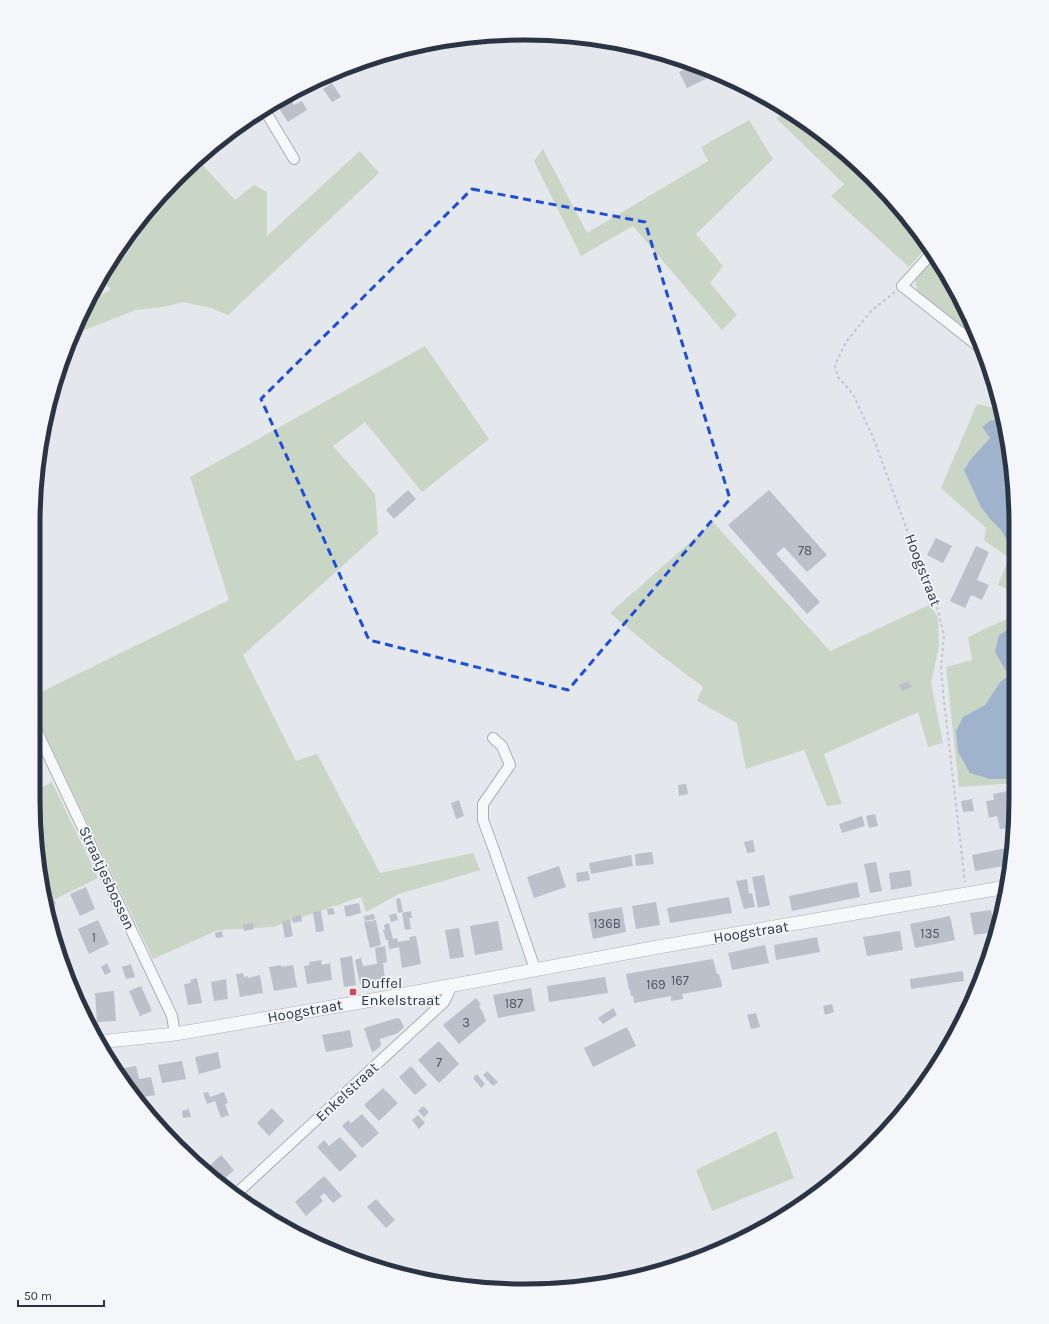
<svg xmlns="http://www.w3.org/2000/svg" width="1049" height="1324" viewBox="0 0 1049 1324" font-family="Karla,sans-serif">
<rect width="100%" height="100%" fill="#e4e7ec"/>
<path fill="#c9d6c5" d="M788 112 824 135 894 201 927 247 909 267 831 196 844 184 776 118Z
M749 120 773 159 696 234 723 266 710 283 737 315 722 330 633 226 581 256 534 161 543 149 587 233 708 161 701 147Z
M360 151 379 173 228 315 211 308 183 302 163 307 136 310 74 334 89 300 111 290 100 277 155 201 197 159 235 200 254 185 267 192V236Z
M933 254 950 279 974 337 917 293 915 274Z
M425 346 489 439 422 492 365 422 333 446 375 494 378 534 243 655 296 761 317 754 380 873 473 853 480 870 399 894 366 912 361 897 273 927 218 930 153 959 33 709V696L229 600 190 477Z
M977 404 1001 409 1003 421 991 420 982 427 990 438 971 459 991 520 1001 530 1008 542 1015 548V569L1013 572 1012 582 1015 584V593L998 585 1009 558 984 540 986 528 941 488Z
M713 522 830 651 929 605 938 617 939 646 931 683 943 743 928 747 918 712 824 754 842 804 827 806 804 750 746 769 737 723 697 701 703 687 658 653 610 613Z
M1015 615V625L1000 635 1009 676 985 705 963 717 990 779H1016V783L959 787 946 667 972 660 968 637Z
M52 782 98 878 47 903 33 792Z
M776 1131 794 1178 712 1211 696 1170Z"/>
<path fill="#9fb4cc" d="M991 420 1003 421 1015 492V548L1008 542 1001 530 991 520 981 507 964 470 971 459 990 438 982 427Z
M1015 625 1016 779H990L970 773 958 752 956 731 963 717 985 705 1001 681 1009 676 995 652 999 635Z"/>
<path fill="#bbc0ca" d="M692 65 713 73 714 75 687 88 679 72Z
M332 83 341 97 332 102 323 89Z
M291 99 294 105 302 101 307 110 288 122 278 107Z
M408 490 416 499 394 519 386 510Z
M769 490 827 555 807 572 784 547 776 554 820 602 807 614 728 525Z
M936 538 952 546 943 563 927 555Z
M36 543 42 554 34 557V544Z
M976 546 989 552 977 580 989 585 982 600 971 595 965 608 950 601Z
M909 681 912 687 902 691 899 685Z
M686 784 688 794 679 796 678 785Z
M1016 789 1013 827 1000 829 997 816 989 818 986 801 994 800 993 794Z
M972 799 974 811 963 812 961 801Z
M459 800 464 816 456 819 451 803Z
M875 814 878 826 869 828 866 816Z
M862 816 865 826 842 833 839 824Z
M753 840 755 852 747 853 744 842Z
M1011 847 1010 865 975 871 972 855Z
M652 852 654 864 636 866 635 854Z
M631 855 633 866 591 874 589 863Z
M876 862 882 891 870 893 864 864Z
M559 866 566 887 534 898 527 877Z
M910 870 912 886 891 890 889 873Z
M588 871 590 880 577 882 576 873Z
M764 875 770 905 758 908 752 877Z
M747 879 749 894 752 893 755 907 744 909 736 881Z
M857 882 860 897 792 911 789 896Z
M86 887 95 909 80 916 70 894Z
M729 897 732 913 670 923 667 908Z
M53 898 56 904 47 908 46 902Z
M400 898 403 912 398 913 396 899Z
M656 902 660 925 636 929 632 906Z
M359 903 361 913 346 917 344 906Z
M622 907 626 932 593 939 588 913Z
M333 908 335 914 328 915 327 909Z
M991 910 995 932 974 935 970 913Z
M321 911 324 931 316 932 313 912Z
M411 911 412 918H409L411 929 405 930 402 913Z
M396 913 398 920 391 922 389 915Z
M374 914 375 919 365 921 364 916Z
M301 915 302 921 293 923 292 917Z
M950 916 955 940 915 948 910 924Z
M98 920 109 944 89 954 78 929Z
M290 920 293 936 285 938 282 921Z
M376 920 381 945 370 948 364 922Z
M498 921 503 950 475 955 470 926Z
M253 923 254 929 244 931 243 925Z
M389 923 393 939 397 938 398 942 410 940 409 937 416 936 421 964 402 968 399 947 389 949 388 940H386L383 930H385L384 925Z
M459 928 464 957 450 959 445 930Z
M222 931 223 937 216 938 215 933Z
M900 931 903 950 867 956 863 937Z
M817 937 820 952 776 960 774 945Z
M765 945 769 963 732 970 728 953Z
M385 946 387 962 383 963 385 980 360 984 355 960 361 958 363 966 377 964 375 948Z
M352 956 356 985 344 987 340 958Z
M713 959 717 974H719L720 979H721L722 987 682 994 683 999 671 1001V996L634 1003 633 996H631L630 989 629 990 626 974Z
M321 960 322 965 330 963 332 980 307 984 304 966 310 965 309 962Z
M107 963 111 972 105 975 101 967Z
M131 964 135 977 126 979 122 967Z
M281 965V967L293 965 297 987 274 991 269 967Z
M963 971 964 981 911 989 910 979Z
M243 973 244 977 248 976V978L260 975 263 993 240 997 236 974Z
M605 977 608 993 549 1002 547 986Z
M197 978 202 1003 188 1005 184 984 191 983 190 980Z
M226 979 228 999 214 1001 211 982Z
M141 986 152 1011 140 1016 129 991Z
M531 988 535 1011 498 1018 493 995Z
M114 991 116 1021 97 1022 95 993Z
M476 998 481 1004 479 1006 483 1013 486 1021 459 1044 443 1025Z
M832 1004 834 1012 825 1015 823 1006Z
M613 1008 617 1015 603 1024 598 1018Z
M756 1013 760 1027 751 1029 747 1015Z
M397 1018 400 1019 404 1027 398 1033 380 1039 381 1045 375 1051 372 1052 364 1028Z
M627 1027 636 1046 593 1067 584 1048Z
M350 1030 353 1047 326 1052 322 1035Z
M439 1041 459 1064 439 1083 418 1060Z
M218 1052 221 1068 199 1074 195 1057Z
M182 1061 186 1079 162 1083 158 1065Z
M136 1066 139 1079 151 1077 155 1095 139 1098 126 1081 124 1068Z
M411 1066 427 1085 415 1095 399 1077Z
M487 1071 498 1082 493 1086 483 1075Z
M477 1074 485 1084 481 1088 473 1078Z
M383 1088 398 1103 379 1121 364 1105Z
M208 1092 210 1097 224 1092 228 1103 225 1104 229 1115 221 1118 215 1101 207 1104 203 1093Z
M423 1106 429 1112 424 1117 418 1111Z
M272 1108 284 1121 269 1136 257 1123Z
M189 1109 191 1117 183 1118 182 1111Z
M362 1114 379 1133 362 1148 342 1126 348 1120 351 1123Z
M418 1115 425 1123 419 1129 412 1120Z
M340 1137 357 1156 340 1172 317 1147 324 1140 329 1146Z
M221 1155 234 1170 222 1181 206 1169Z
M324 1176 342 1196 333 1203 324 1193 320 1197 323 1201 306 1216 295 1202Z
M376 1199 395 1220 386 1228 367 1207Z
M271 1208 286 1225 284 1227 279 1225 264 1214Z"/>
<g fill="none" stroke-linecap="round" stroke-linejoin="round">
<g stroke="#a9aeb7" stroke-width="12">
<path id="minor" d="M264 109 294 159
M932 253 902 286 978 346
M33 723 172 1016 175 1034
M493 738 502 746 510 765 483 804V820L494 850 535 969
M237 1193 444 1002 449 992 448 986"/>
</g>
<g stroke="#a9aeb7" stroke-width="14">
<path id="tertiary" d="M98 1042 175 1034 384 998 658 947 1007 887"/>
</g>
<path stroke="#c2c5cb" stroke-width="2" stroke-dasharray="3 3" stroke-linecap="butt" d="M895 292 872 310 846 342 835 365 838 377 853 394 873 437 924 576 938 610 944 636 941 667 944 701 965 882"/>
<use href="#minor" stroke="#f7f8fa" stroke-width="10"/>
<use href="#tertiary" stroke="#f7f8fa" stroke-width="13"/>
</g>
<path fill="none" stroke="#1d4ed8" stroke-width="3" stroke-dasharray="8 5" stroke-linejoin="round" d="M472 189 645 222 730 499 568 690 369 640 261 399Z"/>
<rect fill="#d1495b" stroke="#f4f6f9" stroke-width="1.5" x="349" y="988" width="8" height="8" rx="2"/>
<g text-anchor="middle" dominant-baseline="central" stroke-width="3.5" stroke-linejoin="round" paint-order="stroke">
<g font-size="13" fill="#4f5766">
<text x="805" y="550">78</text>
<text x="607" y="923">136B</text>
<text x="930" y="933">135</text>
<text x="94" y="937">1</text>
<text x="680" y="980">167</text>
<text x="656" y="984">169</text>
<text x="514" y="1003">187</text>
<text x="466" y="1022">3</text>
<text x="439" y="1062">7</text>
</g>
<g font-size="15" fill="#2b3445" stroke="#f4f6f9">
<text transform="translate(923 570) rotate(69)">Hoogstraat</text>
<text transform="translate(107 878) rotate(65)">Straatjesbossen</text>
<text transform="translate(751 932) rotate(-9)">Hoogstraat</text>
<text transform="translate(305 1011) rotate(-10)">Hoogstraat</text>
<text transform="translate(347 1092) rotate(-43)">Enkelstraat</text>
</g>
<g font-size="15" fill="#2b3445" stroke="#f4f6f9" text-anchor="start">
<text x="361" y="983">Duffel<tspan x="361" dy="17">Enkelstraat</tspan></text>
</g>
</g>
<path d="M0 0H1049V1324H0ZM524 40H525A484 484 0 0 1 1009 524V800A484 484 0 0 1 525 1284H524A484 484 0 0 1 40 800V524A484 484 0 0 1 524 40Z" fill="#f4f6f9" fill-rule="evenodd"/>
<path fill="none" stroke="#2b3445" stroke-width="5" d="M524 40H525A484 484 0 0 1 1009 524V800A484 484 0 0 1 525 1284H524A484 484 0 0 1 40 800V524A484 484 0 0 1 524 40Z"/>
<path d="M18 1300v6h86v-6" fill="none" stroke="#2b3445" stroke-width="2"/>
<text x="24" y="1300" font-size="12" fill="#2b3445" stroke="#f4f6f9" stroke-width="3" paint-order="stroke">50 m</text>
</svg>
